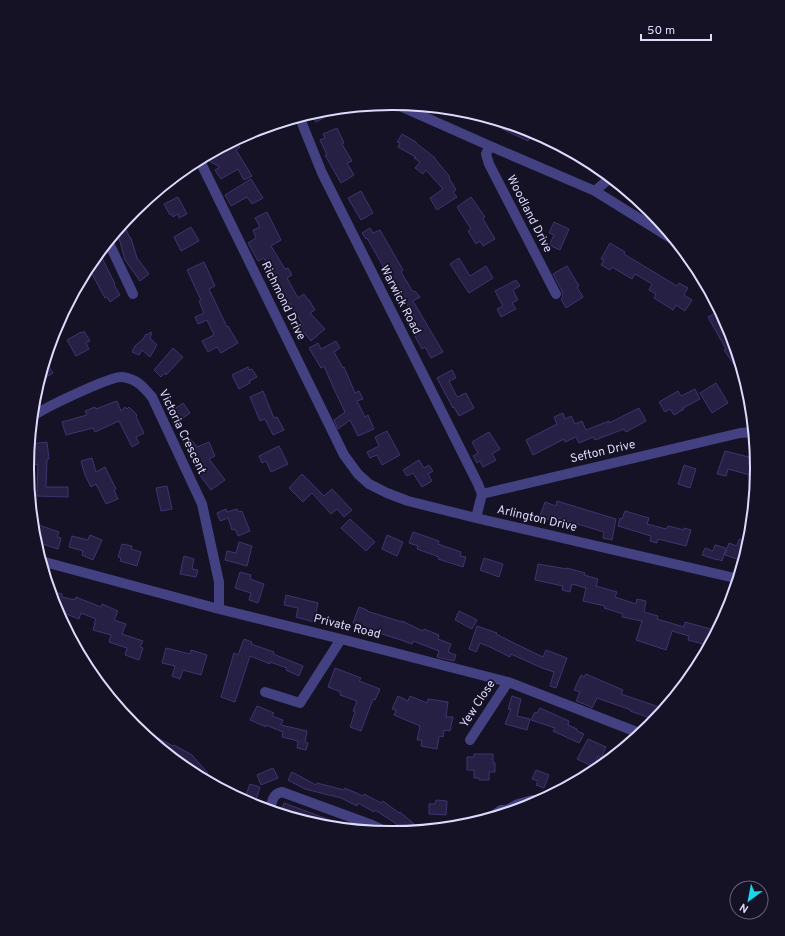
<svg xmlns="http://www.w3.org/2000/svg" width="785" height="936" viewBox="0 0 785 936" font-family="Overpass,sans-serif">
<rect width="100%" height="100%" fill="#151226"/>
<path fill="#272045" stroke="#3f346f" d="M323 109 327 116 316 122 310 113Z
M505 122 531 130 530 134H531L528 141 502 129Z
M337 128 344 143 342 144 352 161 347 163 354 175 341 183 325 155H327L320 140 325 138 323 134Z
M402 134 416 142V143L435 158V159L450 177 449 178 456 190 453 192 457 197 437 210 430 198 443 189 426 170 423 174 415 168 420 162 414 158 416 157 398 147 400 143 397 142Z
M234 140 240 147 236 150 252 176 244 180 238 169 221 179 215 170 220 167 209 161 215 150Z
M251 179 263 198 252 204 247 197 231 206 225 195Z
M361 191 373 213 361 220 348 198Z
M178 197 187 214 179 218 178 214 173 217 172 214 170 215 164 204Z
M471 197 485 217 483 219 495 239 483 246 480 241 476 244 468 231 471 229 457 207Z
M267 212 281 240 271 246 285 269 288 268 292 275 287 278 298 298 304 294 308 300H309L315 310 310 313 325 329 311 341 300 328 303 325 289 303 286 304 271 278 274 276 264 258 258 261 248 243 256 238 253 230 260 227 255 218Z
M554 222 569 229 560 250 549 245 554 235 549 233Z
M123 223 130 238H131L137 258 149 274 140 281 125 260 119 238 117 239 114 234Z
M191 227 199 241 181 251 174 237Z
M370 228 373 233 380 230 403 270 401 272 413 292 415 291 420 297 413 301 443 352 431 358 425 347 422 349 406 320 414 316 404 300 401 302 386 278 389 276 382 266H383L367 238 366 239 362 233Z
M610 243 625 252 624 254 677 286 679 283 688 288 684 295 692 300 685 311 676 305 673 310 654 298 656 294 649 290 652 284 635 274 632 279 612 267 610 270 601 265 604 260 601 259Z
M99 252 115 284 114 285 120 295 110 302 107 297 105 298 91 272 95 270 91 262Z
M459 258 470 276 486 266 493 278 469 293 450 264Z
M204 262 215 286 209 289 227 327 228 326 238 343 221 353 217 347 208 352 202 341 214 335 207 320 198 324 195 317 204 313 199 301 201 300 187 270Z
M567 266 579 286 577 287 583 297 566 308 561 299 563 297 562 291 553 274Z
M516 280 520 286 513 290 518 300 512 303 516 309 501 317 497 309 503 306 495 291Z
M721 310 730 328 740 362 735 366 724 350 726 349 708 317Z
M84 331 90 341 86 343 89 349 76 356 67 340 81 332 82 333Z
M150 332 152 333 150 338 157 345 150 357 142 350 139 355 132 352 135 346 143 339 146 334 147 335Z
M336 341 340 348 334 352 343 368 344 367 355 393 359 391 363 399 357 401 365 417 368 415 374 429 358 436 350 420 338 429 334 420 345 412 334 389 324 366 321 368 309 348 318 343 321 349Z
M173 348 183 357 166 375 165 373 161 377 154 370Z
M45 360 53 373 39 381Z
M248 367 249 370 252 369 257 377 249 381 250 383 239 389 232 375Z
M452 370 456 378 449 381 457 397 466 393 474 408 459 416 454 407 453 408 437 378Z
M716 383 728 403 712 413 700 393Z
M695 389 700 399 683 408 684 409 674 415 670 409 665 412 659 402 678 391 681 396Z
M263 391 274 418 277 417 284 430 273 435 265 419 260 421 250 397Z
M117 401 121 411 125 407 127 409 129 407 137 415 136 417 144 433 136 437 139 443 132 447 119 421 95 432 93 428 66 435 62 422 87 415 85 411 95 407 96 409Z
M183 403 190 413 176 423 169 413Z
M639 408 646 421 626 432 624 429 595 440 593 437 579 443 576 437 565 442 564 439 533 455 526 440 557 424 554 417 563 413 565 419 571 416 575 424 582 421 586 430 609 421V423Z
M387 431 400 455 382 465 377 455 370 458 367 452 379 446 375 437Z
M489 432 500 449 492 454 496 460 483 467 480 461 477 463 473 456 478 453 472 442Z
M188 436 197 447 209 442 215 456 209 459 225 480 211 490 199 474 202 472 192 452 182 441Z
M47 442 49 459H47L46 487H68V497L37 496 38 464 32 465 30 444Z
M279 446 288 464 271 472 266 461 262 463 259 456Z
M725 451 757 459 758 468 757 477 728 469 726 476 717 474Z
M92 458 96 472 105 467 116 489 114 490 118 499 106 504 96 484 91 487 85 475 81 461Z
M419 460 424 468 429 465 433 471 428 474 432 481 422 487 413 473 407 476 403 470Z
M684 465 696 469 690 488 678 484Z
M302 474 324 496 332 489 352 510 344 517 337 509 331 514 312 493 303 502 289 488Z
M167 486 172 509 161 511 156 488Z
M557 501 616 519 612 540 603 538 604 532 557 518 556 522 540 516 545 502 556 506Z
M226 509 227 512 237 509 239 512 242 511 250 531 238 536 235 529 232 530 228 518 220 521 217 513Z
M625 511 649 518 647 524 666 529 668 526 684 530V528L691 530 686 546 658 539 657 543 650 541 651 536 618 526 620 518 622 519Z
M350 519 375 542 366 551 341 528Z
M36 524 59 532 57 537 61 538 58 549 36 542 39 535 33 533Z
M413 532 439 541 438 544 461 552 460 556 466 557 463 567 438 559 439 557 417 549 418 546 409 543Z
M90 535 102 540 93 560 82 555 83 551 69 547 72 536 88 540Z
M387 535 403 542 397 556 382 549Z
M739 539 746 542V543L750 544 745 558 741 556 740 560 725 555 729 543 737 546Z
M239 542 252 546 247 566 225 560 227 551 236 553Z
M122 544 132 546 131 549 141 552 137 566 120 561 121 558 118 557Z
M715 545 726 548 722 561 717 559V560L702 555 705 548 713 551Z
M184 556 194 559 192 569 198 570 196 577 180 574Z
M484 558 503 564 499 577 480 570Z
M538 564 567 569V568L585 573 584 575 598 579 596 586 617 592 615 597 636 604 637 599 646 601 644 612 658 616 657 619 684 627 685 622 718 631 710 646 688 640 689 636 672 631 666 650 636 640 642 621 622 617 623 614 604 608 605 606 583 601 586 588 572 584 570 592 562 590 563 586 535 580Z
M240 572 251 575 250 579 264 584 258 603 249 600 251 593 235 588Z
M50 591 62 594V597L75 600 76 597 101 607 102 604 118 611 114 620 126 624 122 634 143 641 140 647 143 648 139 660 125 655 127 648 109 642 111 635 93 630 95 623H94L96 619 81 613 79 619 56 610Z
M286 595 318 603 314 622 296 617 298 608 284 605Z
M359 607 367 610V611L402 622V621L423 631 424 629 439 635 438 639 451 644 448 652 456 655 454 661 437 657 439 651 413 641 412 644 401 640 376 632 353 623Z
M459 611 477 620 472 629 455 620Z
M477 626 497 633 496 634 516 644 543 657 546 650 567 658 556 688 550 686 554 672 542 668 511 654 510 657 492 648 480 643 476 652 469 649Z
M244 639 252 642 251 644 274 652 273 654 303 666 299 676 286 670 287 668 270 662V664L250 656 235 702 221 697 234 653 238 655Z
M166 648 190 654 191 650 207 655 201 675 183 670 180 679 172 676 175 666 162 663Z
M335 668 361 678 359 681 380 689 375 700 373 699 361 731 350 727 355 712 353 711 357 701 340 695 341 692 328 687Z
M586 674 623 690 621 694 665 709 656 720 630 711 631 710 597 698 592 708 589 706 576 701 580 692 574 690 581 675 584 677Z
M398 696 408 701 410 696 427 703 428 699 448 702 446 717H453L450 731 444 730 443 737 439 736 437 749 421 746 422 740H417L420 726 394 715 396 710 392 709Z
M512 696 521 699 517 716 530 719 527 730 505 724 511 709H508Z
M257 706 274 713 272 716 283 720 281 725 307 731 305 742 308 743 306 750 297 748 298 741 282 737 283 732 266 725V727L250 720Z
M540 708 569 721 568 725 577 729V731L584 734 579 743 553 731 555 728 531 720 535 712 537 713Z
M145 731 173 746 174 745 192 755 207 772 210 783 190 772 183 765 175 760 143 734Z
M588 739 606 747 601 758 598 756 594 767 577 759Z
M474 754H493V763H495V772H489V780H479V778H474V770H467V757H474Z
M273 768 278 778 261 785 257 775Z
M536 770 549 775 544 788 536 785 538 781 532 779Z
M292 772 316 785 317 783 344 790 345 788 363 796 364 794 381 803 383 801 399 813 400 812 414 824 406 832 395 823 375 810 374 812 358 803 357 806 341 798 305 789 288 780Z
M250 784 260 787 255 803 244 800Z
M436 800 447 801 446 815 429 814V804H435Z
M284 803 349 827 348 829 321 826 280 813Z"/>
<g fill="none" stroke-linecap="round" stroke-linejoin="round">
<path stroke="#434181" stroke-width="10" d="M393 103 490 146 595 191 677 242
M299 116 322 173 478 484 482 494
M490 146 486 154 489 164 556 294
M199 159 344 455 358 474 369 484 387 493 408 501 476 518 739 579
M595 191 611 177
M108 241 133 294
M32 417C43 408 111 376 122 377 137 379 143 386 152 397L202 504 219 582V609
M476 518 482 494 740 433 754 432
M41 561 219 609 341 639 508 682 642 734
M265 692 300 703 341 639
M470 740 508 682
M270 811C272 802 272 794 282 792L372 825 385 831 387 833
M488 819 501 810H507L518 804 533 800 538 803"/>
</g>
<g text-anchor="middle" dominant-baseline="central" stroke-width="3.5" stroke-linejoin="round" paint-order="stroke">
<g font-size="12" fill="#dedafc" stroke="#151226">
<text transform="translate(529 214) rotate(63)">Woodland Drive</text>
<text transform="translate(400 300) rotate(63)">Warwick Road</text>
<text transform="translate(283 301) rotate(64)">Richmond Drive</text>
<text transform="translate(182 432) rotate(64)">Victoria Crescent</text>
<text transform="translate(603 452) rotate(-13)">Sefton Drive</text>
<text transform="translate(537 519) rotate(13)">Arlington Drive</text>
<text transform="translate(347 627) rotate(14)">Private Road</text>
<text transform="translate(478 704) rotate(-57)">Yew Close</text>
</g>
</g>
<path d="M0 0H785V936H0ZM34 468a358 358 0 1 1 716 0a358 358 0 1 1-716 0Z" fill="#151226" fill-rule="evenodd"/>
<path fill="none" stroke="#dedafc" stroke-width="2" d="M34 468a358 358 0 1 1 716 0a358 358 0 1 1-716 0Z"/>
<g transform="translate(749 900) rotate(212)"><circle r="19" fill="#151226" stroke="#65627c"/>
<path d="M0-3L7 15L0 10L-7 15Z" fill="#18d7ea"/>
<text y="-6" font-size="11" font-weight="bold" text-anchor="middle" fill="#dedafc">N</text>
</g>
<path d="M641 34v6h70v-6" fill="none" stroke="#dedafc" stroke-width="2"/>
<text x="647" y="34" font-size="12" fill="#dedafc" stroke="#151226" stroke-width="3" paint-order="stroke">50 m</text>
</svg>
